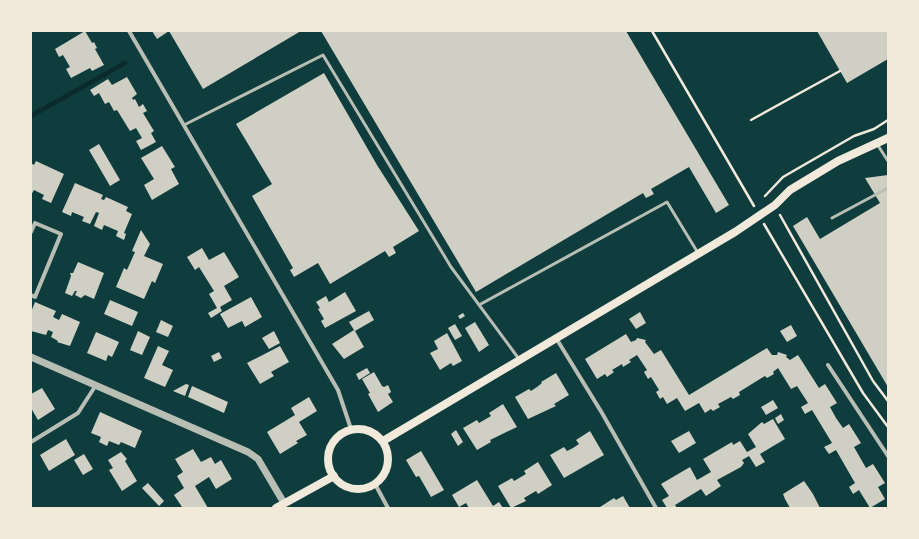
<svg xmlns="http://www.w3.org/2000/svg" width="919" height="539" viewBox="0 0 919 539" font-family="Merriweather,serif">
<rect width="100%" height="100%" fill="#0f3d3e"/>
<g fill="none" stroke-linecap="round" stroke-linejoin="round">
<path stroke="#0a2a2b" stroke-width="4.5" d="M31 116 125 63"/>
</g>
<path fill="#cfcfc3" d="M85 31 92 43 94 42 97 48 95 49 104 65 92 71 90 68 71 78 66 69 70 67 63 55 59 57 55 49Z
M152 31H301L203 89 169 31 157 39Z
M321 31H626L729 205 716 213 689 167 651 189 654 194 646 198 643 193 476 292Z
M817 31H888V59L847 83Z
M324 73 377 165 419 231 393 247 396 253 389 257 385 251 330 284 318 263 294 277 290 270 293 268 252 196 272 184 236 124Z
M127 77 137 94 132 98 133 100 135 99 139 107 143 104 147 111 143 113 154 131 151 133 156 142 141 150 136 141 142 138 136 128 130 131 117 110 114 111 109 102 105 104 99 93 94 96 90 90 108 79 112 85Z
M99 144 120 180 110 186 89 150Z
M162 146 175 167 171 169 179 184 152 200 144 185 154 179 141 158Z
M36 161 64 174 51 203 42 199 44 195 34 190 31 195V163L34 165Z
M888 175V387L793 226 807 217 820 239 880 203 865 178Z
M75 183 103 195 101 199 104 200 106 197 128 207 126 211 132 214 124 233 126 234 124 240 116 236 118 231 104 225 102 230 94 226 99 213 96 212 90 224 82 221 84 217 72 212 71 216 62 212Z
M141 230 150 244 144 256 163 264 155 283 152 281 144 299 116 287 124 268 127 270 135 252 132 251Z
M202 248 209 260 224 252 239 277 224 286 232 300 220 307 222 311 211 318 208 313 217 308 209 294 214 291 199 267 195 270 187 257Z
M78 262 104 273 94 299 85 295 81 298 75 295 77 291H75L72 296 65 293 71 276 70 273H73Z
M345 292 356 311 325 328 321 321 324 319 318 309 320 308 316 302 326 296 329 302Z
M251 297 262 317 245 327 242 321 228 328 220 314Z
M110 300 138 312 132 326 104 314Z
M35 302 56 311 53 317 59 320 62 314 80 322 70 346 57 342 58 341 51 337 53 332 48 330 46 335 31 331V312Z
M369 311 374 320 355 331 364 347 344 359 332 344 354 330 349 322Z
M640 312 646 323 636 329 629 319Z
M463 313 465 316 460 319 458 316Z
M161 320 173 326 168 337 156 332Z
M475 322 489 345 479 352 465 328Z
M455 324 462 336 455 340 448 328Z
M791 325 797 336 787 342 780 331Z
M138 331 150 337 142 355 130 350Z
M274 331 280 343 269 349 262 338Z
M96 332 119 342 112 357 108 355 106 361 87 353Z
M447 333 462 361 453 366 451 363 440 370 430 353 438 349 434 341Z
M626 334 631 342 636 340 637 338 646 340 645 342 654 354 661 350 689 395 767 348 772 355H777L778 352 787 355 786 357 790 360 798 355 819 388 825 384 837 403 830 407 836 418 843 428 849 424 861 443 854 447 866 468 873 464 885 483 878 487 885 499 870 508 859 490 853 494 849 487 855 483 836 450 829 454 824 447 832 443 812 410 805 414 801 407 808 403 797 386 791 389 778 368 773 372 774 374 767 378 765 376 739 392 740 395 733 399 731 397 718 404 720 407 713 411 711 409 705 413 699 403 685 411 677 398 667 404 663 397 660 399 656 392 659 390 651 377 648 379 644 372 647 370 637 355 629 360 631 362 623 367 622 364 612 370 614 372 607 377 605 374 597 379 585 359Z
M158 346 169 351 162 365 173 370 165 387 144 378Z
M280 346 289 362 271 372 274 376 260 384 247 363Z
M219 352 222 358 214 362 211 356Z
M367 368 370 373 359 380 356 374Z
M374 372 382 386 384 387 388 385 391 392 388 394 393 402 378 412 368 394 370 393 362 379Z
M556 373 569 395 554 404 556 406 528 419 515 397 529 389 531 391 537 387 542 383 541 382Z
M186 384 189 385 185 396 173 391Z
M192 386 228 402 224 413 188 397Z
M42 388 55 409 38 420 31 408V394Z
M309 397 317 411 299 422 307 435 296 441 298 443 280 454 267 432 295 415 291 408Z
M773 400 778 408 766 415 761 407Z
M503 404 517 427 490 440 491 442 477 450 463 428 477 420 479 423 491 416 489 413Z
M100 412 142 431 135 448 121 442 119 445 109 441 107 446 99 442 101 437 91 433Z
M781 414 784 420 778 424 775 418Z
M773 419 785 439 760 454 765 462 756 467 749 456 742 460 744 463 741 467 717 480 721 486 706 496 701 489 675 505 677 508H667L662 500 669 496 661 484 690 467 697 480 711 472 703 459 732 442 733 445 740 441 747 452 756 447 748 434 762 422 764 424Z
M456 430 463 442 458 446 451 434Z
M590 431 604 455 564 478 550 455 564 447 567 451 573 448 579 444 576 440Z
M689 431 696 443 679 453 671 441Z
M66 439 75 455 49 471 40 455Z
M193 449 201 462 211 457 215 464 221 460 232 479 216 489 209 477 195 486 208 508 182 507 174 495 184 488 177 476 183 472 175 459Z
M421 451 444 490 431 497 419 476 416 477 406 460Z
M121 452 127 459 125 461 137 481 122 491 109 470 113 468 108 460Z
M84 454 93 469 83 475 74 460Z
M538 462 552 485 538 494 536 491 524 498 526 501 511 508 498 486 512 478 514 481 526 474 524 471Z
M477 480 493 506 499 502 503 508H469L466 503 459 507 452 495Z
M804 481 813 494 820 508H790L785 499 783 494Z
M148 483 164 501 159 506 142 488Z
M623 496 630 508 600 507 614 498 616 500Z"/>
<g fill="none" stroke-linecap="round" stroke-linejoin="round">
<path stroke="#f1e9da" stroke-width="2.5" d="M652 31 754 206
M751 120 840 71
M765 196 783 177 854 136 874 129 888 120
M780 215 873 381 888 401
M764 224 863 393 888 427"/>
<path stroke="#b8beb3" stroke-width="3" d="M184 125 323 55 451 267 519 359
M877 144 888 161
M832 218 888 188
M479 305 667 202 698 253"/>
<path stroke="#b8beb3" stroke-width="4" d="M129 31 338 390 351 429
M31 232 35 223 61 234 35 297 31 295
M556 338 602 413 656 508
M828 365 888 456
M31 442 78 413 96 385
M375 484 388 508"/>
<path stroke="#b8beb3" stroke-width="7" d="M31 357 248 452 258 459 284 503"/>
<path stroke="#f1e9da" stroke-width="8" d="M328 459a30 30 0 1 1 60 0a30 30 0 1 1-60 0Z
M383 441 735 232 775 205 790 190 838 161 888 138
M276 508 334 476"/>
</g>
<rect width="919" height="539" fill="none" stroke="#f1e9da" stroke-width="64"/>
</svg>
